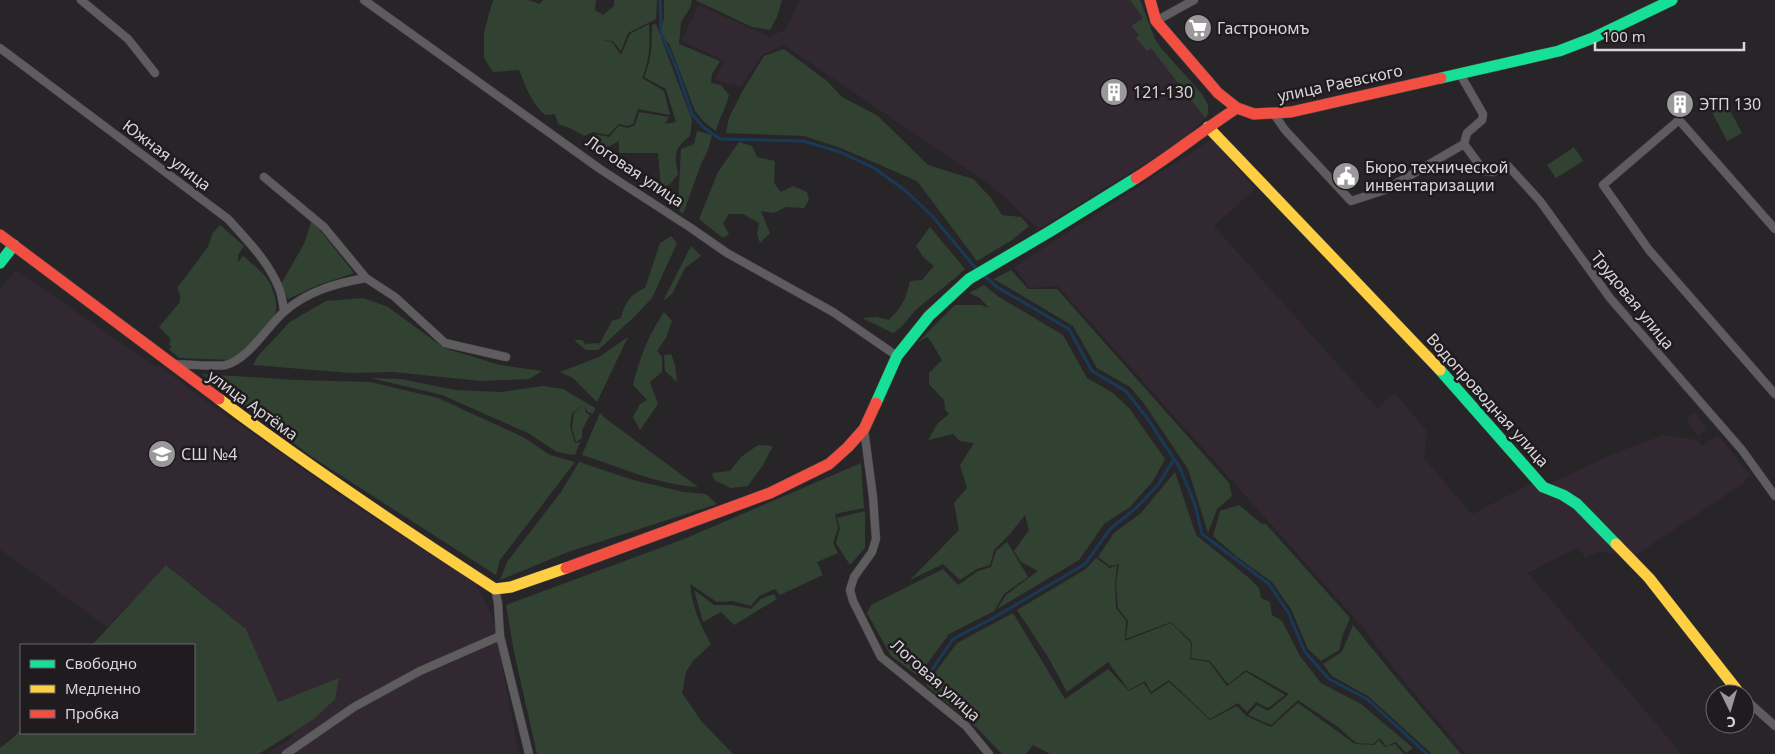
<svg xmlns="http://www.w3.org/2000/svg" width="1775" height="754" viewBox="0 0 1775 754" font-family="'Noto Sans',sans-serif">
<rect width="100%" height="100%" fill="#282528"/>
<path fill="#312832" d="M800 0H1134L1142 14 1141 26 1210 114 1183 140 1039 229 992 186 784 45 762 55 741 87 715 80 724 61 682 41 698 5 770 37 786 29Z
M1212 139 1255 189 1214 226 1377 408 1395 393 1427 431 1424 458 1472 514 1533 483 1549 484 1615 453 1664 435 1697 440 1702 446 1718 435 1750 475 1741 485 1633 557 1626 544 1612 554 1600 551 1585 558 1579 547 1528 573 1682 754H1466L1401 678 1360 624 1058 286 1030 288 1014 267Z
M16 270 156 367 159 365 200 397 357 507 476 584 493 617 519 754H266L293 737 246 629 167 565 107 627 0 549V289Z
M1695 412 1707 430 1698 436 1686 418Z"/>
<path fill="#324232" d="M494 0H528L540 4 543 0H596L595 10 603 15 614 6V0H657L656 19 628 33 621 51 613 41 602 40 612 42 621 55 630 34 649 24C650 44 650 59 642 78L664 91 670 115 638 109 633 124 627 126 619 124 608 135 593 132 584 136 570 128 558 124 555 114 545 115C531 102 526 87 519 70L493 72 484 58V32L492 3Z
M664 0H692L690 8 681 22 679 44 720 61 712 74 711 83 721 85 729 95C726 108 719 118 716 131L704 122 695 111 669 43 661 38 692 120 690 136C674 148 674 155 678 174L670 184 661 188 658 153H619V141L606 148 590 135 594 134 609 137 619 126 628 128 635 125 639 112 669 117 665 124 676 122 666 89 644 77C652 59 652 44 652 25L656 24 660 35 664 17Z
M695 0H782L777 17 770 30 752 27Z
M1130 0H1140L1155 39 1161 48 1202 94 1208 105V113L1205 118 1151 48 1147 51 1136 38 1139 35 1131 26 1143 18Z
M784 49 827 81 842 97 878 116 928 165 973 179 990 197 1002 215 1021 217 1029 226 1012 240 977 261 917 181 841 148 804 136 726 133 729 118 743 90 764 56Z
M1727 105 1742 133 1727 141 1712 112Z
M697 131 712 135 708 150 701 164 683 214 675 207 678 204 681 149 694 144Z
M739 142 752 146 757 157 775 161 774 183 781 192 793 186 807 192 809 200 804 208 786 207 774 213 761 211 770 233 760 243 757 234 759 223 743 214H729L723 223 729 234 723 238 699 219 718 172Z
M1574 147 1583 161 1556 178 1547 165Z
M312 220 354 273 318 285 288 299 281 284 304 244Z
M220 225 244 246 238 255V262L243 256C251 263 262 271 268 280 273 288 277 301 276 310 274 324 244 350 233 360L179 358 169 349 172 346 169 345 171 339 159 327 180 302V295L177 288 208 247 212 234Z
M930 227 965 269C950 283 933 295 918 308 909 316 904 327 893 333L862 318 877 317 889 320C902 307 906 299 910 281L922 280 934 266 924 258 916 246Z
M671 236 677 243 652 298 634 317 598 350H586L574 340H582L585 344 600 343 612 321 621 318C625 303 630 294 645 288L660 243Z
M691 246 701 256 685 268 672 294 663 301Z
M1011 270 1028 289H1057L1229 483 1232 496 1217 509 1208 533 1188 469 1143 402 1130 387 1097 368 1073 326 994 279Z
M984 285 999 297 1063 335 1087 378 1113 393 1129 408 1165 459 1153 481 1130 507 1104 524 1079 560 997 609 1006 595 1038 571 1021 562 1014 551 1029 530 1025 515 1010 534 994 550 990 565 977 569 960 580 943 564 910 580 959 530 954 503 967 488 960 465 974 443 960 441 953 434 928 440 938 423 949 414 945 409 944 400 929 384V373L942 360 930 340 927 337 917 343 955 305H981L989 308 980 298 969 293Z
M363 298 388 307 444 348 500 365 542 371 529 379 481 381 393 372 350 373 253 365 258 356 290 322 326 301Z
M664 312 672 321 666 338 657 351 662 357V372L650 382 658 404 640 430 633 417 640 404 647 400 633 385C641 355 647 338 664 312Z
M628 337 597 402 573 378 560 372 599 357Z
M671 354 675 365 677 382 665 371 664 355Z
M202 374 296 380 370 382 438 398 523 437 550 455 575 462 500 560 496 575 312 457Z
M370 378 401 379 455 390 502 392 543 386 563 389 595 408 593 414 588 412 584 406 586 413 590 415 582 430V438L576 442 572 428 574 413 584 405 572 413 570 427 575 443 580 442 575 455 557 452 528 433 442 395Z
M600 413 605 418 698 487C658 485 620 467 582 455Z
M758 445 773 446 763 465 748 486 731 488 714 480 712 473 730 471 741 457Z
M579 462 633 480 684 492 706 494 717 504 568 552 500 580 507 562 561 492Z
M861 463 864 508 835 514 838 528 833 543 838 553 817 562 823 575 780 595 775 589 759 596 751 606 733 601 717 602 690 584C692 606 700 625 711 644L693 661 686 672 682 693 702 722 733 754H537L514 652 506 605 684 539Z
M1175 472 1196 535 1248 577 1259 588 1261 598 1270 602 1272 615 1282 621 1300 656 1321 683 1361 704 1413 748 1406 753 1396 742 1386 746 1380 738 1373 744 1356 743 1338 727 1298 700 1271 725 1248 715 1257 705 1268 711 1289 694 1246 670 1228 684 1210 661 1191 658 1192 642 1171 622 1126 639 1128 621 1118 608 1116 583 1119 564 1110 566 1098 557 1114 533 1141 513Z
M1239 505 1262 524H1266L1350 618 1343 634 1339 650 1321 661 1308 649 1291 609 1272 582 1236 556 1213 536 1220 511Z
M865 511V548L850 565 836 543 840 528 837 518Z
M1007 542 1028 577 1004 594 994 611 949 634 918 676 891 656 867 613 871 605 943 569 958 585 978 571 991 567 996 551Z
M1096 558 1110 568 1117 565 1115 583 1116 608 1126 621 1125 641 1171 623 1191 643 1190 659 1209 662 1227 686 1246 672 1285 695 1268 708 1256 702 1247 712 1238 703 1210 719 1169 680 1151 692 1145 681 1129 690 1108 662 1067 692 1048 657 1017 610 1086 569Z
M166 565 246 629 278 702 339 678 335 699 314 719 259 754H0V748L14 737 21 729V733H194V645H92Z
M694 590 714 605H732L751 609 761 599 774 594 777 599 734 625 721 612 703 622Z
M1013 613 1065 699 1108 669 1129 691 1144 683 1151 694 1169 682 1210 720 1237 706 1246 716 1271 727 1298 703 1355 744 1374 745 1379 740 1385 747 1395 744 1404 754H1050L1033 745 1026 754H1002L975 726 926 685 957 643Z
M1353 625 1398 680 1461 754H1432L1368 696 1332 676 1323 664 1342 652Z"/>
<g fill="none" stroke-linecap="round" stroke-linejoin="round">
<path stroke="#193a56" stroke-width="3" d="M660 0 661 33 676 67 692 114 703 127 720 139 803 141 840 152 874 168 906 191 933 217 978 271
M983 275 997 287 1069 329 1092 371 1126 391 1147 418 1180 468 1195 505 1202 534 1269 584 1288 612 1305 652 1329 679 1367 699 1427 754
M927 677 953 639 995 617 1085 564 1110 529 1136 508 1158 485 1174 459"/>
<g stroke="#454345" stroke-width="9">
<path id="street" d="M81 0 128 39 155 73
M364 0 600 169 691 228 727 253 833 312 897 356
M1156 21 1194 0
M0 48 228 219C247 240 268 261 279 288 282 295 283 304 284 311
M1274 114 1285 130 1351 201 1385 190 1464 144 1467 133 1482 120 1483 114 1460 74
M1464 144 1484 171 1493 172 1508 166 1540 201 1610 298 1742 450 1775 496
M264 177 324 227 366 278 395 297 445 343 506 357
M1775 229 1679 120 1603 185 1649 250 1775 394
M172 364C185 364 216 367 226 365 250 358 267 326 285 311 308 291 337 283 366 278
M864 429 873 497 876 539 872 552 854 577 850 590 853 601 881 657 966 726 989 754
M495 589 498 603 500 636 529 754
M1745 699 1775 726
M286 754 354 707 420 671 500 636"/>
</g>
<g stroke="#454345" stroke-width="12">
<path id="fast" d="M1441 78 1559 51 1593 38 1672 0
M0 263 14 245
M1440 370 1543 487 1563 495 1577 504 1616 544
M876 403 897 356 929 316 969 279 1049 232 1136 178"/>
</g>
<g stroke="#454345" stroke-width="12">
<path id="slow" d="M1208 127 1440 370
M219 399C308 466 401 528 495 589L511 587 566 568
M1616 544 1649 578 1740 694"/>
</g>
<g stroke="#454345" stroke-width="12">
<path id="jam" d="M1150 0 1156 21 1218 93 1237 108 1254 114 1291 112 1441 78
M1136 178C1171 156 1203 130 1237 108
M0 235 219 399
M566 568 770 493 829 464 848 447 864 429 876 403"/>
</g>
<use href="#street" stroke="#5e5c5e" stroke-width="8"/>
<use href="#fast" stroke="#16e098" stroke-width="11"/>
<use href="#slow" stroke="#ffcf43" stroke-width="11"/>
<use href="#jam" stroke="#f24e42" stroke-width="11"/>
</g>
<defs>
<g id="supermarket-disc" transform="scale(1.4375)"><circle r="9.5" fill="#9b989c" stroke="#1f1b1f"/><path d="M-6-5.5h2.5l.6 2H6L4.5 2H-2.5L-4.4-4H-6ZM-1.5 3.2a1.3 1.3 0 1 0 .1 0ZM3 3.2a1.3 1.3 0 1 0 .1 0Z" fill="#fff"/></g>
<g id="building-disc" transform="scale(1.4375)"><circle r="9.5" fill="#9b989c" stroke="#1f1b1f"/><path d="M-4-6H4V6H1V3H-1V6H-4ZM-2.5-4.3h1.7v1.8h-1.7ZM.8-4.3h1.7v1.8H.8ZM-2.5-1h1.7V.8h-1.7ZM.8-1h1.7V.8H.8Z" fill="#fff"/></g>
<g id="civic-disc" transform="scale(1.4375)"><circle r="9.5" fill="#9b989c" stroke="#1f1b1f"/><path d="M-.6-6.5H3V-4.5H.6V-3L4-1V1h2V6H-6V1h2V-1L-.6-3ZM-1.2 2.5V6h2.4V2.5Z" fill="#fff"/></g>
<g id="school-disc" transform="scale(1.4375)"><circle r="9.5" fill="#9b989c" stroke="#1f1b1f"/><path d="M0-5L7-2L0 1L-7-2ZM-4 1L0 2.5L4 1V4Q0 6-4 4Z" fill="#fff"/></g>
</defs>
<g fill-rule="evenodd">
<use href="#supermarket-disc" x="1198" y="28"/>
<use href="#building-disc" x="1114" y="92"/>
<use href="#building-disc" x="1680" y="104"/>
<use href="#civic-disc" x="1346" y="176"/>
<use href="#school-disc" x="162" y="454"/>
</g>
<g text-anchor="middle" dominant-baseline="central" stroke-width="5" stroke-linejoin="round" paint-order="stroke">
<g font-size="16" fill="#d9d6da" stroke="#1f1b1f" text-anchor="start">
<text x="1217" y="28">Гастрономъ</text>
<text x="1133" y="92">121-130</text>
<text x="1699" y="104">ЭТП 130</text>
<text x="1365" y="167">Бюро технической<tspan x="1365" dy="18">инвентаризации</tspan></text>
<text x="181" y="454">СШ №4</text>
</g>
<g font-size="16" fill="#d9d6da" stroke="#1f1b1f">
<text transform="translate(1340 83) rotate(-12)">улица Раевского</text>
<text transform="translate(167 155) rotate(37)">Южная улица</text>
<text transform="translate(635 171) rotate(34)">Логовая улица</text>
<text transform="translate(1633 300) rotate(51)">Трудовая улица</text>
<text transform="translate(1488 400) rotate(48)">Водопроводная улица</text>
<text transform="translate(253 405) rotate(36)">улица Артёма</text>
<text transform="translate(936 680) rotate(42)">Логовая улица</text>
</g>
</g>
<rect x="20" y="644" width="175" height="90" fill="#1f1b1f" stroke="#69666a"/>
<rect x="30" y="660" width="25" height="8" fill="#16e098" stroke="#69666a"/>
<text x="65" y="669" font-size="15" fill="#d9d6da">Свободно</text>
<rect x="30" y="685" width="25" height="8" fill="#ffcf43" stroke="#69666a"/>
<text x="65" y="694" font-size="15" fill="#d9d6da">Медленно</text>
<rect x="30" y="710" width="25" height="8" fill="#f24e42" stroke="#69666a"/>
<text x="65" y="719" font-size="15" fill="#d9d6da">Пробка</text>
<g transform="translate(1730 709) rotate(175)"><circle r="24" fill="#1f1b1f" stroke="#69666a"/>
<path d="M0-4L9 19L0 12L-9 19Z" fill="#9b989c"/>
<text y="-8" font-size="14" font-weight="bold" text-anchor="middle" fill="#d9d6da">С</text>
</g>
<path d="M1595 42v8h149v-8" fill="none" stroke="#d9d6da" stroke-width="2.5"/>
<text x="1602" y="42" font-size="15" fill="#d9d6da" stroke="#1f1b1f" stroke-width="4" paint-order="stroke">100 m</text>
</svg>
